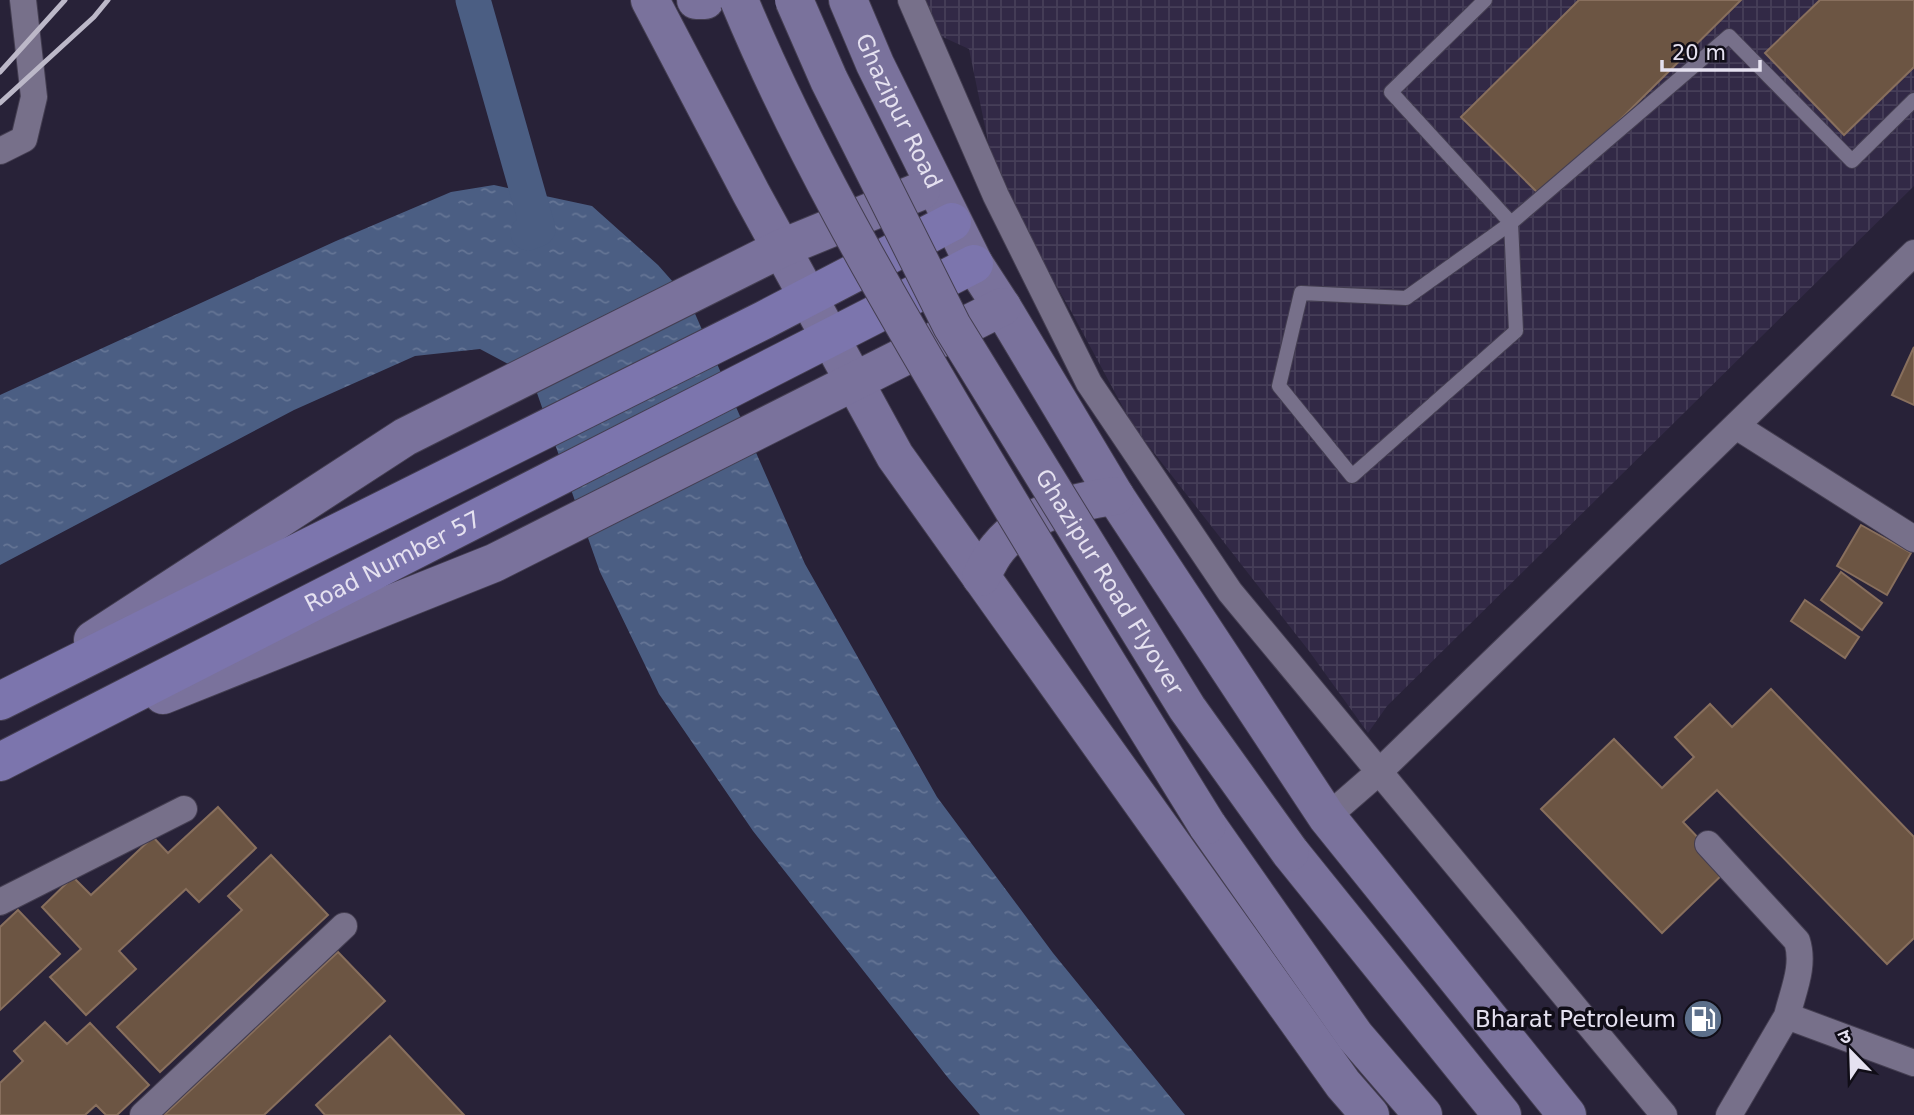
<svg xmlns="http://www.w3.org/2000/svg" width="1914" height="1115" viewBox="0 0 1914 1115" font-family="'DejaVu Sans','Noto Sans Devanagari',sans-serif">
<defs>
<pattern id="industrial-grid" width="8" height="8" patternUnits="userSpaceOnUse" patternTransform="scale(1.75)"><rect width="8" height="8" fill="#322946"/><path d="M0 4h8M4 0v8" fill="none" stroke="#463e58"/></pattern>
<pattern id="water-ripples" width="26" height="14" patternUnits="userSpaceOnUse" patternTransform="scale(1.75)"><rect width="26" height="14" fill="#4b5e83"/><path d="M2 4q2-2 4 0t4 0M15 11q2-2 4 0t4 0" fill="none" stroke="#657595"/></pattern>
</defs>
<rect width="100%" height="100%" fill="#282238"/>
<path fill="url(#industrial-grid)" d="M921 0H1914V186L1387 706 1368 733 1309 651 1133 426 1071 311 997 185 969 49 934 33Z"/>
<path fill="url(#water-ripples)" d="M494 185 592 206 658 265 689 300 805 564 937 797 1053 953 1185 1115H980L949 1079 753 831 659 694 600 572 531 376 480 349 415 356 294 410 0 565V395L336 241 451 192Z"/>
<g fill="none" stroke-linecap="round" stroke-linejoin="round">
<path stroke="#4b5e83" stroke-width="35" d="M473 0 538 229 528 233"/>
</g>
<path fill="#6c5543" stroke="#886f5d" stroke-width="2" d="M1579 0H1741L1542 197 1461 117Z
M1820 0H1914V67L1844 135 1765 53Z
M1914 347V405L1892 395Z
M1861 525 1911 553 1887 595 1837 566Z
M1841 572 1882 603 1862 630 1821 600Z
M1805 600 1859 637 1845 658 1791 621Z
M1771 689 1914 837V938L1887 964 1717 790 1683 822 1728 869 1662 933 1541 809 1614 739 1662 788 1694 757 1675 737 1710 704 1732 727Z
M218 807 256 848 199 902 186 889 119 951 136 969 86 1015 50 977 81 949 42 907 73 877 91 895 153 837 168 853Z
M271 855 328 915 160 1072 117 1027 242 910 228 896Z
M18 910 60 954 0 1010V927Z
M338 952 385 1001 264 1115H164Z
M45 1022 67 1044 90 1023 149 1085 117 1115H106L96 1105 85 1115H0V1083L23 1061 14 1051Z
M390 1036 464 1115H325L316 1105Z"/>
<g fill="none" stroke-linecap="round" stroke-linejoin="round">
<g stroke="#443e51" stroke-width="16">
<path id="service" d="M1485 0 1391 92 1511 223 1516 331 1352 476 1279 386 1301 293 1406 298 1511 223 1729 36 1852 161 1914 100"/>
</g>
<g stroke="#443e51" stroke-width="28">
<path id="minor" d="M911 0 996 196 1089 383 1230 592 1664 1115
M0 151 24 139 34 97 23 0
M1736 426 1914 539
M1327 817 1380 771 1914 253
M1708 844 1797 941C1805 966 1793 991 1787 1016
M0 902 184 809
M143 1115 344 926
M1729 1115 1787 1016 1914 1063"/>
</g>
<g stroke="#443e51" stroke-width="40">
<g id="secondary">
<path d="M650 0 751 193 895 456 1343 1084 1370 1115"/>
<path d="M696 0H705"/>
<path id="s1" d="M848 0 875 64 974 264 1002 307 1115 496 1327 817 1567 1115"/>
<path d="M981 577C986 567 991 556 998 548 1026 513 1072 502 1115 496"/>
<path d="M93 640 405 437 782 248 921 191"/>
<path d="M163 695 494 563 1002 307"/>
<path d="M1207 825 1355 1036 1423 1115"/>
<path d="M1290 852 1502 1115"/>
</g>
</g>
<g stroke="#443e51" stroke-width="40">
<g id="primary">
<path d="M0 701 764 320 952 222"/>
<path id="s2" d="M0 762 974 264"/>
</g>
</g>
<use href="#service" stroke="#77708a" stroke-width="14"/>
<use href="#minor" stroke="#77708a" stroke-width="26"/>
<use href="#secondary" stroke="#7a729c" stroke-width="38"/>
<use href="#primary" stroke="#7c75ad" stroke-width="38"/>
<path stroke="#bcb8c8" stroke-width="5" d="M0 72 65 0
M0 103 94 17 108 0"/>
<g stroke="#443e51" stroke-width="40" stroke-linecap="butt">
<g id="secondary-bridge">
<path d="M739 0C800 147 880 285 961 422 1041 557 1124 691 1207 825"/>
<path id="s3" d="M794 0 829 80 952 326 1187 708 1290 852"/>
</g>
</g>
<use href="#secondary-bridge" stroke="#7a729c" stroke-width="38"/>
</g>
<defs>
<g id="fuel-disc" transform="scale(2.0125)"><circle r="9.5" fill="#5c6f8a" stroke="#100d17"/><path d="M-5.5-6h7V0h2V4h1.3V-2.5L3-4.5l.8-.8L6-3V5H2.5V1h-1V6h-7ZM-4.2-4.7v3.2H.2V-4.7Z" fill="#fff"/></g>
</defs>
<g fill-rule="evenodd">
<use href="#fuel-disc" x="1703" y="1019"/>
</g>
<g text-anchor="middle" dominant-baseline="central" stroke-width="7" stroke-linejoin="round" paint-order="stroke">
<g font-size="23" fill="#e5e1f0" stroke="#100d17">
<text stroke="none"><textPath href="#s1" startOffset="122">Ghazipur Road</textPath></text>
<text stroke="none"><textPath href="#s2" startOffset="441">Road Number 57</textPath></text>
<text stroke="none"><textPath href="#s3" startOffset="663">Ghazipur Road Flyover</textPath></text>
</g>
<g font-size="23" fill="#e5e1f0" stroke="#100d17" text-anchor="end">
<text x="1676" y="1019">Bharat Petroleum</text>
</g>
</g>
<g transform="translate(1851 1052) rotate(337)" stroke="#100d17" stroke-width="5" paint-order="stroke">
<path d="M0-5L12 26L0 18L-12 26Z" fill="#e5e1f0"/>
<text y="-10" font-size="19" font-weight="bold" text-anchor="middle" fill="#e5e1f0">उ</text>
</g>
<path d="M1662 60v10h98v-10" fill="none" stroke="#e5e1f0" stroke-width="3.5"/>
<text x="1672" y="60" font-size="21" fill="#e5e1f0" stroke="#100d17" stroke-width="5" paint-order="stroke">20 m</text>
</svg>
